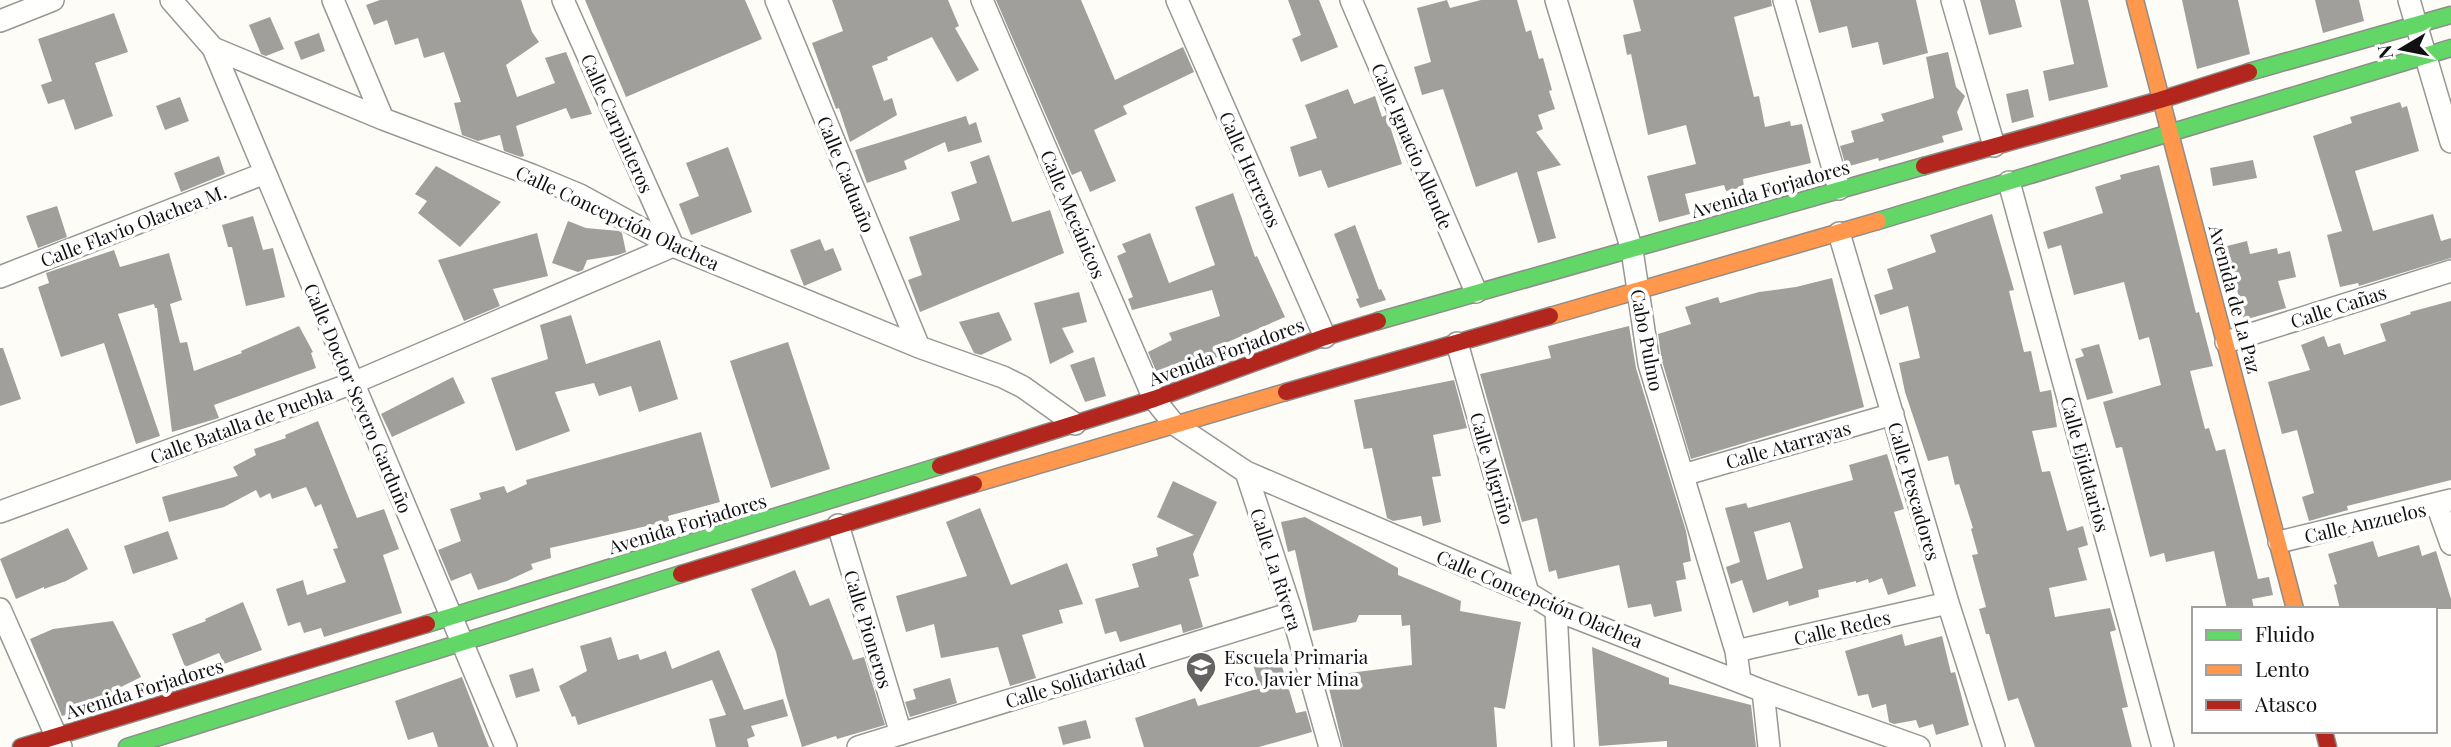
<svg xmlns="http://www.w3.org/2000/svg" width="2451" height="747" viewBox="0 0 2451 747" font-family="'Playfair Display',serif">
<rect width="100%" height="100%" fill="#fdfcf7"/>
<path fill="#a19f9c" fill-rule="evenodd" d="M380 0H521L532 32 539 42 506 65 517 97 555 83 545 58 566 52 592 114 571 119 566 108 516 126 524 156 521 157 504 151 500 135 478 141 462 135 454 103 461 102 444 52 424 58 418 38 395 45 387 20 374 25 366 5Z
M585 0H745L762 39 626 97Z
M832 0H948L959 26 955 28 979 70 957 82 932 37 887 57 888 60 872 66 884 101 892 98 897 115 850 142 839 108 836 109 812 43 843 31Z
M996 0H1081L1115 80 1183 47 1194 72 1123 106 1127 114 1094 130 1116 181 1090 192 1081 171 1072 175Z
M1288 0H1319L1338 47 1301 62 1292 39 1301 35Z
M1447 0 1450 8 1481 0H1517L1526 32 1531 30 1539 59 1543 58 1552 90 1549 91 1555 109 1538 115 1543 129 1536 132 1561 165 1537 172 1556 238 1538 243 1517 172 1476 187 1443 89 1422 95 1414 67 1431 62 1417 8Z
M1633 0H1771L1772 6 1734 17 1754 97 1759 96 1765 127 1790 121 1791 126 1802 124 1811 163 1743 179 1744 187 1726 191 1724 185 1685 194 1690 214 1659 222 1647 176 1696 164 1686 125 1648 135 1631 54 1627 55 1623 35 1641 31Z
M1810 0H1916L1928 53 1883 65 1878 42 1852 48 1847 26 1819 33Z
M1980 0H2015L2022 27 1989 35Z
M2060 0H2088L2108 87 2049 101 2043 71 2074 64Z
M2182 0H2238L2250 54 2197 69Z
M2315 0H2359L2364 21 2323 33Z
M114 13 128 52 95 63 113 116 75 130 64 99 48 104 41 85 52 81 38 39Z
M270 17 284 49 266 56 261 54 249 25Z
M319 33 325 51 301 60 294 42Z
M1948 52 1956 87 1965 96 1957 112 1963 130 1942 136 1944 142 1879 161 1878 158 1846 167 1840 146 1854 142 1851 131 1884 121 1881 114 1934 98 1926 57Z
M1348 89 1354 104 1375 96 1382 117 1386 115 1388 120 1402 164 1328 188 1321 170 1299 177 1290 147 1317 138 1305 105Z
M2028 89 2034 117 2012 123 2006 94Z
M180 97 189 121 165 130 156 106Z
M2400 102 2402 108 2407 106 2419 151 2355 171 2373 231 2433 214 2441 241 2451 238V258L2359 286 2358 283 2340 287 2327 235 2342 231 2313 136 2352 123 2350 117Z
M966 116 969 125 976 122 982 142 948 152 945 142 904 161 907 169 867 183 855 150Z
M728 147 752 212 691 235 679 204 699 196 686 163Z
M989 155 1012 222 1050 210 1064 253 920 312 908 280 922 275 909 237 960 220 951 192 977 183 970 162Z
M219 156 225 174 181 192 174 173Z
M2253 160 2257 178 2213 186 2210 168Z
M2159 165 2196 313 2199 312 2213 366 2190 371 2205 429 2209 428 2216 451 2225 449 2258 579 2269 577 2273 595 2252 599 2254 609H2227L2214 551 2166 562 2164 553 2150 557 2122 447 2116 448 2103 402 2161 385 2149 337 2139 340 2124 282 2074 295 2061 245 2048 249 2043 232 2103 213 2095 187 2121 179 2120 175Z
M436 166 501 202 460 247 418 213 427 201 415 194Z
M1233 193 1255 257 1257 256 1285 317 1221 345 1226 354 1159 378 1148 352 1172 340 1169 333 1220 316 1212 290 1132 310 1128 299 1133 297 1117 256 1126 252 1122 244 1150 233 1169 283 1215 265 1195 207Z
M57 206 67 237 38 248 26 216Z
M1992 214 2014 290 2009 291 2024 352 2031 351 2040 392 2051 390 2057 427 2032 431 2042 472 2050 471 2067 531 2083 526 2088 545 2078 548 2087 580 2049 588 2055 617 2110 608 2116 630 2110 632 2128 707 2122 708 2132 747H2035L2018 698 2008 701 1989 634H1986L1979 609 1986 607 1972 555 1978 554 1971 529 1973 528 1959 484 1955 485 1948 456 1928 461 1905 392 1899 363 1920 358 1908 306 1880 315 1874 295 1893 289 1887 269 1936 252 1930 235Z
M253 216 263 250 273 248 285 297 246 306 232 247H228L222 225Z
M568 221 586 228 619 231 622 233 626 252 618 255 587 260 583 270 578 272 552 263Z
M1355 225 1379 290 1381 289 1386 300 1360 308 1356 299 1359 298 1334 234Z
M537 233 548 276 493 289 500 306 464 321 438 260Z
M820 239 825 251 833 248 842 270 804 286 790 250Z
M2247 241 2250 254 2277 248 2278 254 2290 251 2296 277 2278 281 2286 308 2244 320 2227 246Z
M114 250 120 267 169 253 182 300 170 304 180 343 187 342 194 371 242 353 241 351 299 326 313 352 311 353 316 368 214 405 219 418 172 432 157 308H155L154 304 118 314 160 436 136 444 104 343 61 357 38 287 49 283 46 273Z
M1832 278 1864 407 1691 459 1662 361 1658 334 1691 324 1685 307 1718 297 1720 303 1759 292 1796 287Z
M1079 292 1087 322 1062 328 1074 352 1050 364 1034 303Z
M2451 301V480L2347 506 2348 510 2309 521 2302 497 2314 493 2297 430 2282 434 2268 382 2310 370 2301 345 2324 336 2328 347 2340 343 2344 355 2386 341 2380 324 2411 314 2410 312Z
M999 312 1012 340 981 355 974 353 959 322Z
M571 315 586 364 660 340 678 399 639 412 631 386 599 396 594 383 555 392 570 431 516 451 491 378 548 359 540 325Z
M1629 326 1636 368 1686 531 1691 561 1683 563 1686 579 1676 581 1682 611 1654 617 1651 604 1628 608 1619 565 1558 579 1556 570 1549 572 1537 518 1522 522 1480 374 1551 358 1548 346Z
M788 342 830 469 771 488 730 361Z
M2099 344 2113 393 2087 400 2075 359 2084 356 2081 349Z
M0 348H3L21 399 0 406Z
M1094 357 1106 396 1085 402 1070 365Z
M453 377 465 403 392 437 381 414Z
M1454 380 1467 428 1433 435 1441 476 1432 477 1441 522 1423 526 1421 516 1393 521 1387 518 1372 448 1364 449 1354 400Z
M318 421 357 518 384 509 399 549 383 555 402 613 324 637 321 628 304 633 300 622 288 626 276 589 303 580 307 595 346 582 333 549 338 548 321 504 315 507 306 487 272 499 270 493 260 498 256 490 224 507 169 522 162 497 238 476 233 467 256 455 254 449 286 438 285 435Z
M701 432 720 502 668 516 669 521 550 548 551 558 531 564 533 569 507 581 478 590 471 573 451 581 438 550 461 541 450 509 481 499 479 493 504 486 507 493 527 484 526 480Z
M1887 454 1904 509 1894 512 1916 586 1888 595 1882 578 1869 583 1868 579 1856 583V581L1818 590 1819 597 1789 606 1788 601 1753 613 1742 580 1731 584 1726 567 1740 562 1725 508 1746 503 1748 508 1853 480 1849 465ZM1790 522 1803 568 1767 580 1754 532Z
M1173 481 1217 502 1193 554 1199 576 1189 579 1203 627 1183 633 1181 624 1120 642 1116 631 1105 634 1095 599 1139 587 1132 564 1158 556 1156 548 1194 535 1157 517Z
M980 508 1011 585 1067 563 1083 604 1059 610 1063 623 1022 635 1036 678 1010 686 998 647 941 658 934 624 906 632 896 596 967 576 946 522Z
M1305 517 1398 568V575L1461 601 1460 611 1521 622 1505 709 1494 707 1497 747H1343L1326 676 1412 665 1410 625 1402 626 1401 615H1359L1356 622 1313 631 1295 550 1288 552 1281 522Z
M68 528 88 569 66 581 44 589V587L16 599 0 559Z
M168 531 178 559 133 574 124 546Z
M2373 541 2378 557 2419 545 2422 556 2436 551 2451 599V609H2340L2334 585 2337 584 2328 554Z
M795 570 810 606 829 598 853 660 864 657 885 725 837 739 836 736 802 747 786 695 776 652 751 589Z
M243 602 262 650 224 664 219 653 185 667 172 634 206 621 205 619Z
M113 621 141 677 81 707 83 710 62 716 30 639 53 629Z
M1902 634 1905 646 1942 636 1951 673 1955 672 1969 725 1936 735 1933 724 1919 728 1916 720 1894 724 1889 722 1886 704 1872 708 1868 694 1858 696 1845 651Z
M611 637 618 660 638 654 640 660 666 651 672 669 719 650 744 710 783 699 788 716 751 726 755 736 747 739 749 747H716L709 719 726 715 712 680 578 725 575 716 572 717 559 686 587 671 580 646Z
M1592 647 1669 678V684L1751 705 1756 747H1667V741L1599 746Z
M1278 653 1296 713 1306 711 1312 732 1259 747H1144L1135 718 1195 698 1198 706 1260 688 1252 661Z
M533 668 540 691 516 698 509 675Z
M462 677 489 747H438L433 732 408 740 395 701Z
M950 678 957 703 910 717 905 702 916 699 913 689Z
M1086 720 1091 738 1063 745 1058 727Z"/>
<g fill="none" stroke-linecap="round" stroke-linejoin="round">
<g stroke="#979795" stroke-width="24">
<path id="street" d="M171 0 213 48 383 119 532 175 580 195 673 246 919 347 1003 377 1023 387 1075 424
M333 0 383 119
M776 0 919 347
M982 0 1154 399 1174 424 1246 472 1528 593 1556 610 1763 691 1919 747
M1177 0 1325 337
M1351 0 1476 292
M1556 0 1632 250 1649 364 1736 651 1740 681
M1784 0 1839 189
M1952 0 1994 146
M2409 0 2451 142
M0 21 53 0
M213 48 506 747
M2009 182 2163 747
M1839 233 1948 603 1994 747
M0 277 265 173
M2226 342 2451 271
M1457 343 1528 593
M1246 472 1292 613 1330 747
M1683 475 1893 414
M2437 505 2451 544
M0 512 353 383 673 246 563 0
M838 525 901 734
M2279 542 2451 500
M0 609 61 747
M1556 610 1563 747
M1736 651 1948 603
M1763 691 1769 747
M858 747 1292 613"/>
</g>
<g stroke="#8e8d8b" stroke-width="19">
<path id="fast" d="M2249 72 2451 15
M1878 221 2451 48
M1378 321 1924 166
M427 624 940 466
M127 747 681 574"/>
</g>
<g stroke="#8e8d8b" stroke-width="19">
<path id="slow" d="M2135 0 2295 609
M1550 316 1878 221
M974 484 1286 392"/>
</g>
<g stroke="#8e8d8b" stroke-width="19">
<path id="jam" d="M1924 166 2160 100 2249 72
M1286 392 1550 316
M940 466 1154 399 1325 337 1378 321
M681 574 974 484
M2324 731 2328 747
M21 747 427 624"/>
</g>
<use href="#street" stroke="#fffffe" stroke-width="21"/>
<use href="#fast" stroke="#63d668" stroke-width="16"/>
<use href="#slow" stroke="#ff974d" stroke-width="16"/>
<use href="#jam" stroke="#b3261e" stroke-width="16"/>
</g>
<defs>
<g id="school-pin" transform="scale(1.575)"><path d="M0 17L-7.5 6A9.5 9.5 0 1 1 7.5 6Z" fill="#646362" stroke="#fff"/><path d="M0-5L7-2L0 1L-7-2ZM-4 1L0 2.5L4 1V4Q0 6-4 4Z" fill="#fff"/></g>
</defs>
<g fill-rule="evenodd">
<use href="#school-pin" x="1201" y="667"/>
</g>
<g text-anchor="middle" dominant-baseline="central" stroke-width="7" stroke-linejoin="round" paint-order="stroke">
<g font-size="19" fill="#111" stroke="#fff">
<text transform="translate(618 123) rotate(66)">Calle Carpinteros</text>
<text transform="translate(1413 146) rotate(67)">Calle Ignacio Allende</text>
<text transform="translate(1251 169) rotate(66)">Calle Herreros</text>
<text transform="translate(847 174) rotate(68)">Calle Caduaño</text>
<text transform="translate(1770 188) rotate(-16)">Avenida Forjadores</text>
<text transform="translate(1074 214) rotate(67)">Calle Mecánicos</text>
<text transform="translate(618 217) rotate(25)">Calle Concepción Olachea</text>
<text transform="translate(133 225) rotate(-21)">Calle Flavio Olachea M.</text>
<text transform="translate(2236 299) rotate(75)">Avenida de La Paz</text>
<text transform="translate(2338 306) rotate(-18)">Calle Cañas</text>
<text transform="translate(1648 340) rotate(79)">Cabo Pulmo</text>
<text transform="translate(1226 351) rotate(-20)">Avenida Forjadores</text>
<text transform="translate(359 398) rotate(67)">Calle Doctor Severo Garduño</text>
<text transform="translate(241 424) rotate(-20)">Calle Batalla de Puebla</text>
<text transform="translate(1788 444) rotate(-16)">Calle Atarrayas</text>
<text transform="translate(2086 464) rotate(75)">Calle Ejidatarios</text>
<text transform="translate(1493 468) rotate(74)">Calle Migriño</text>
<text transform="translate(1915 491) rotate(74)">Calle Pescadores</text>
<text transform="translate(2365 522) rotate(-13)">Calle Anzuelos</text>
<text transform="translate(687 523) rotate(-17)">Avenida Forjadores</text>
<text transform="translate(1277 569) rotate(72)">Calle La Rivera</text>
<text transform="translate(1540 598) rotate(23)">Calle Concepción Olachea</text>
<text transform="translate(1842 627) rotate(-13)">Calle Redes</text>
<text transform="translate(869 629) rotate(73)">Calle Pioneros</text>
<text transform="translate(1075 680) rotate(-17)">Calle Solidaridad</text>
<text transform="translate(144 688) rotate(-17)">Avenida Forjadores</text>
</g>
<g font-size="19" fill="#111" stroke="#fff" text-anchor="start">
<text x="1224" y="656">Escuela Primaria<tspan x="1224" dy="22">Fco. Javier Mina</tspan></text>
</g>
</g>
<rect x="2192" y="607" width="245" height="126" fill="#ffffff" stroke="#a0a0a0" stroke-width="2"/>
<rect x="2206" y="630" width="35" height="10" fill="#63d668" stroke="#a0a0a0" stroke-width="2"/>
<text x="2255" y="642" font-size="21" fill="#111111">Fluido</text>
<rect x="2206" y="665" width="35" height="10" fill="#ff974d" stroke="#a0a0a0" stroke-width="2"/>
<text x="2255" y="677" font-size="21" fill="#111111">Lento</text>
<rect x="2206" y="700" width="35" height="10" fill="#b3261e" stroke="#a0a0a0" stroke-width="2"/>
<text x="2255" y="712" font-size="21" fill="#111111">Atasco</text>
<g transform="translate(2402 49) rotate(260)" stroke="#ffffff" stroke-width="5" paint-order="stroke">
<path d="M0-5L12 26L0 18L-12 26Z" fill="#111111"/>
<text y="-10" font-size="19" font-weight="bold" text-anchor="middle" fill="#111111">N</text>
</g>
</svg>
